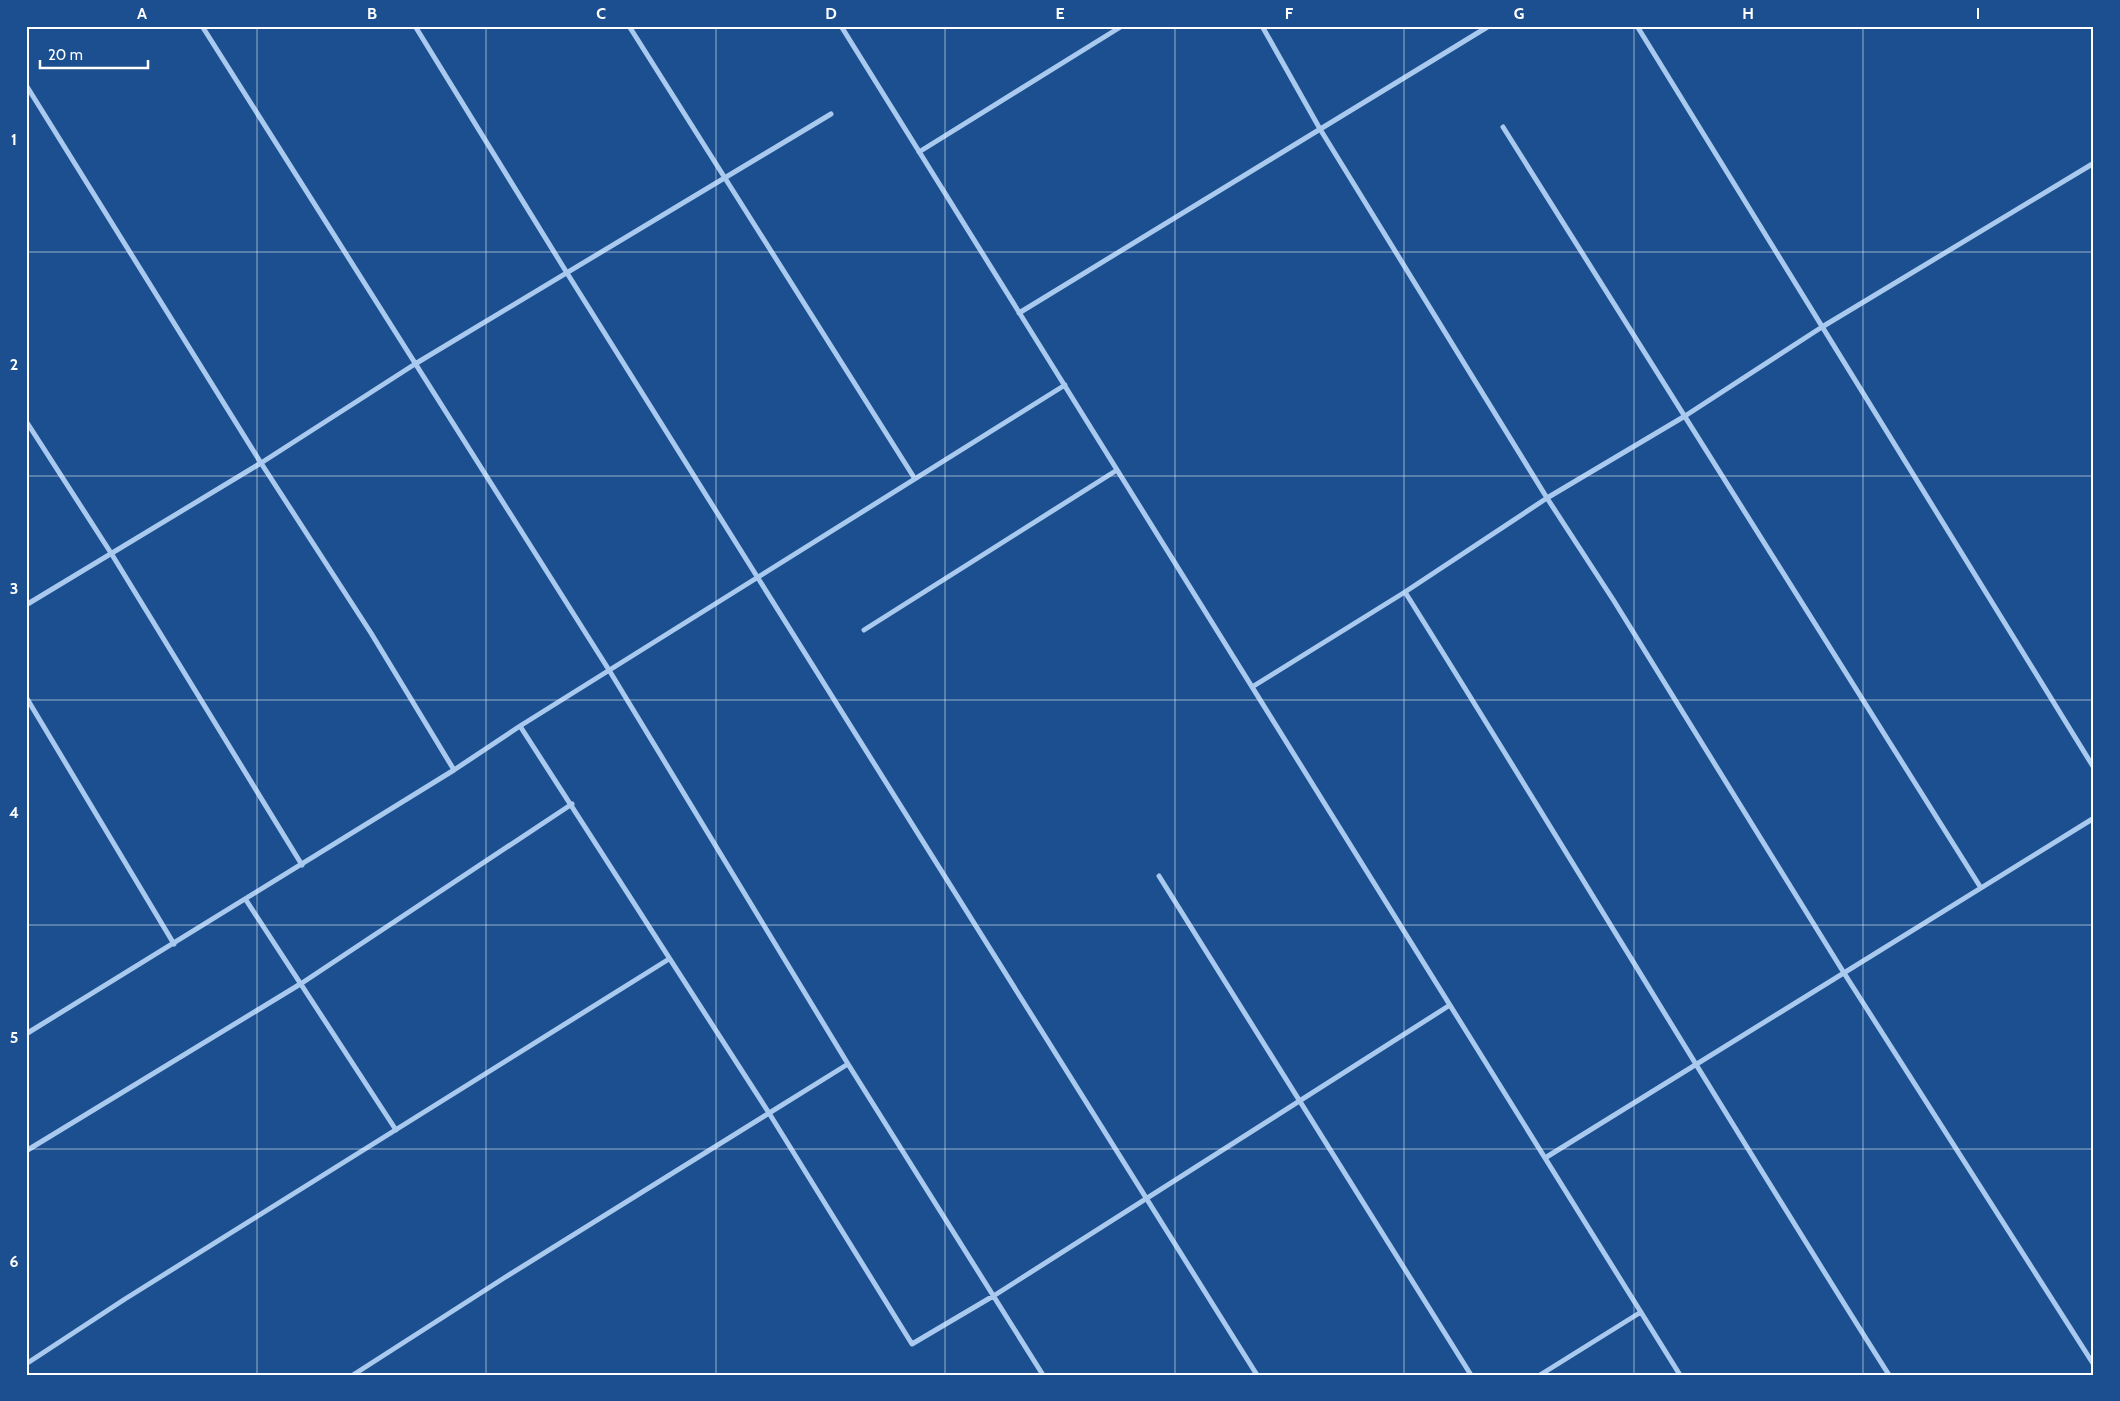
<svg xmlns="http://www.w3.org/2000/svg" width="2120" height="1401" viewBox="0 0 2120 1401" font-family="Cabin,sans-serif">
<rect width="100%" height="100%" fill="#1b4f8f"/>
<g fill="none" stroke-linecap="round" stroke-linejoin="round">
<path stroke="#a9c9ee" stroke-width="5" d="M202 26 609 670 848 1064 1043 1375
M415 26 567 273 1257 1375
M629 26 915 479
M841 26 1680 1375
M1262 26 1320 129 1547 498 1614 601 1844 973 2094 1365
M1637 26 2094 768
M26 85 261 463 371 633 454 770
M1503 127 1981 888
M919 152 1122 26
M1019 313 1489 26
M26 421 111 553 302 865
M1405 592C1568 852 1725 1116 1889 1375
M26 605 261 463 415 364 831 114
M864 630 1117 470
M1252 687 1405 592 1547 498 1685 416 1822 327 2094 163
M26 697 174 944
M520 726 769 1113 912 1344 995 1295 1450 1005
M1159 876 1471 1375
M246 900 396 1130
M26 1034 454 770 520 726 1065 385
M26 1151 302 983 572 804
M1545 1158 2094 818
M26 1364 125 1299 669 959
M353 1375 504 1278 848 1064
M1540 1375 1641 1312"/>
</g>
<path fill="none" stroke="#fff" stroke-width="1" stroke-opacity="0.55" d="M257 26V1375M486 26V1375M716 26V1375M945 26V1375M1175 26V1375M1404 26V1375M1634 26V1375M1863 26V1375M26 252H2094M26 476H2094M26 700H2094M26 925H2094M26 1149H2094"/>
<rect width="2120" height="1401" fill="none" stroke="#1b4f8f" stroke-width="55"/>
<path d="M40 60v8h108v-8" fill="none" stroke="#ffffff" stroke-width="2.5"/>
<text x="48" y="60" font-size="15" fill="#ffffff" stroke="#1b4f8f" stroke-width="4" paint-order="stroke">20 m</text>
<rect x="28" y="28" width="2064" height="1346" fill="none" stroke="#fff" stroke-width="2"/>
<g font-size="16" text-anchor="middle" font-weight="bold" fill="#fff">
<text x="142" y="19">A</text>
<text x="372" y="19">B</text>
<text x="601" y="19">C</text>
<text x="831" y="19">D</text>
<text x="1060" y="19">E</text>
<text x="1289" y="19">F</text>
<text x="1519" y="19">G</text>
<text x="1748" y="19">H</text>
<text x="1978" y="19">I</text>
<text x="14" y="145">1</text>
<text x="14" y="370">2</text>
<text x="14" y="594">3</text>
<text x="14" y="818">4</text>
<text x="14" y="1043">5</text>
<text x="14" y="1267">6</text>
</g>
</svg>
